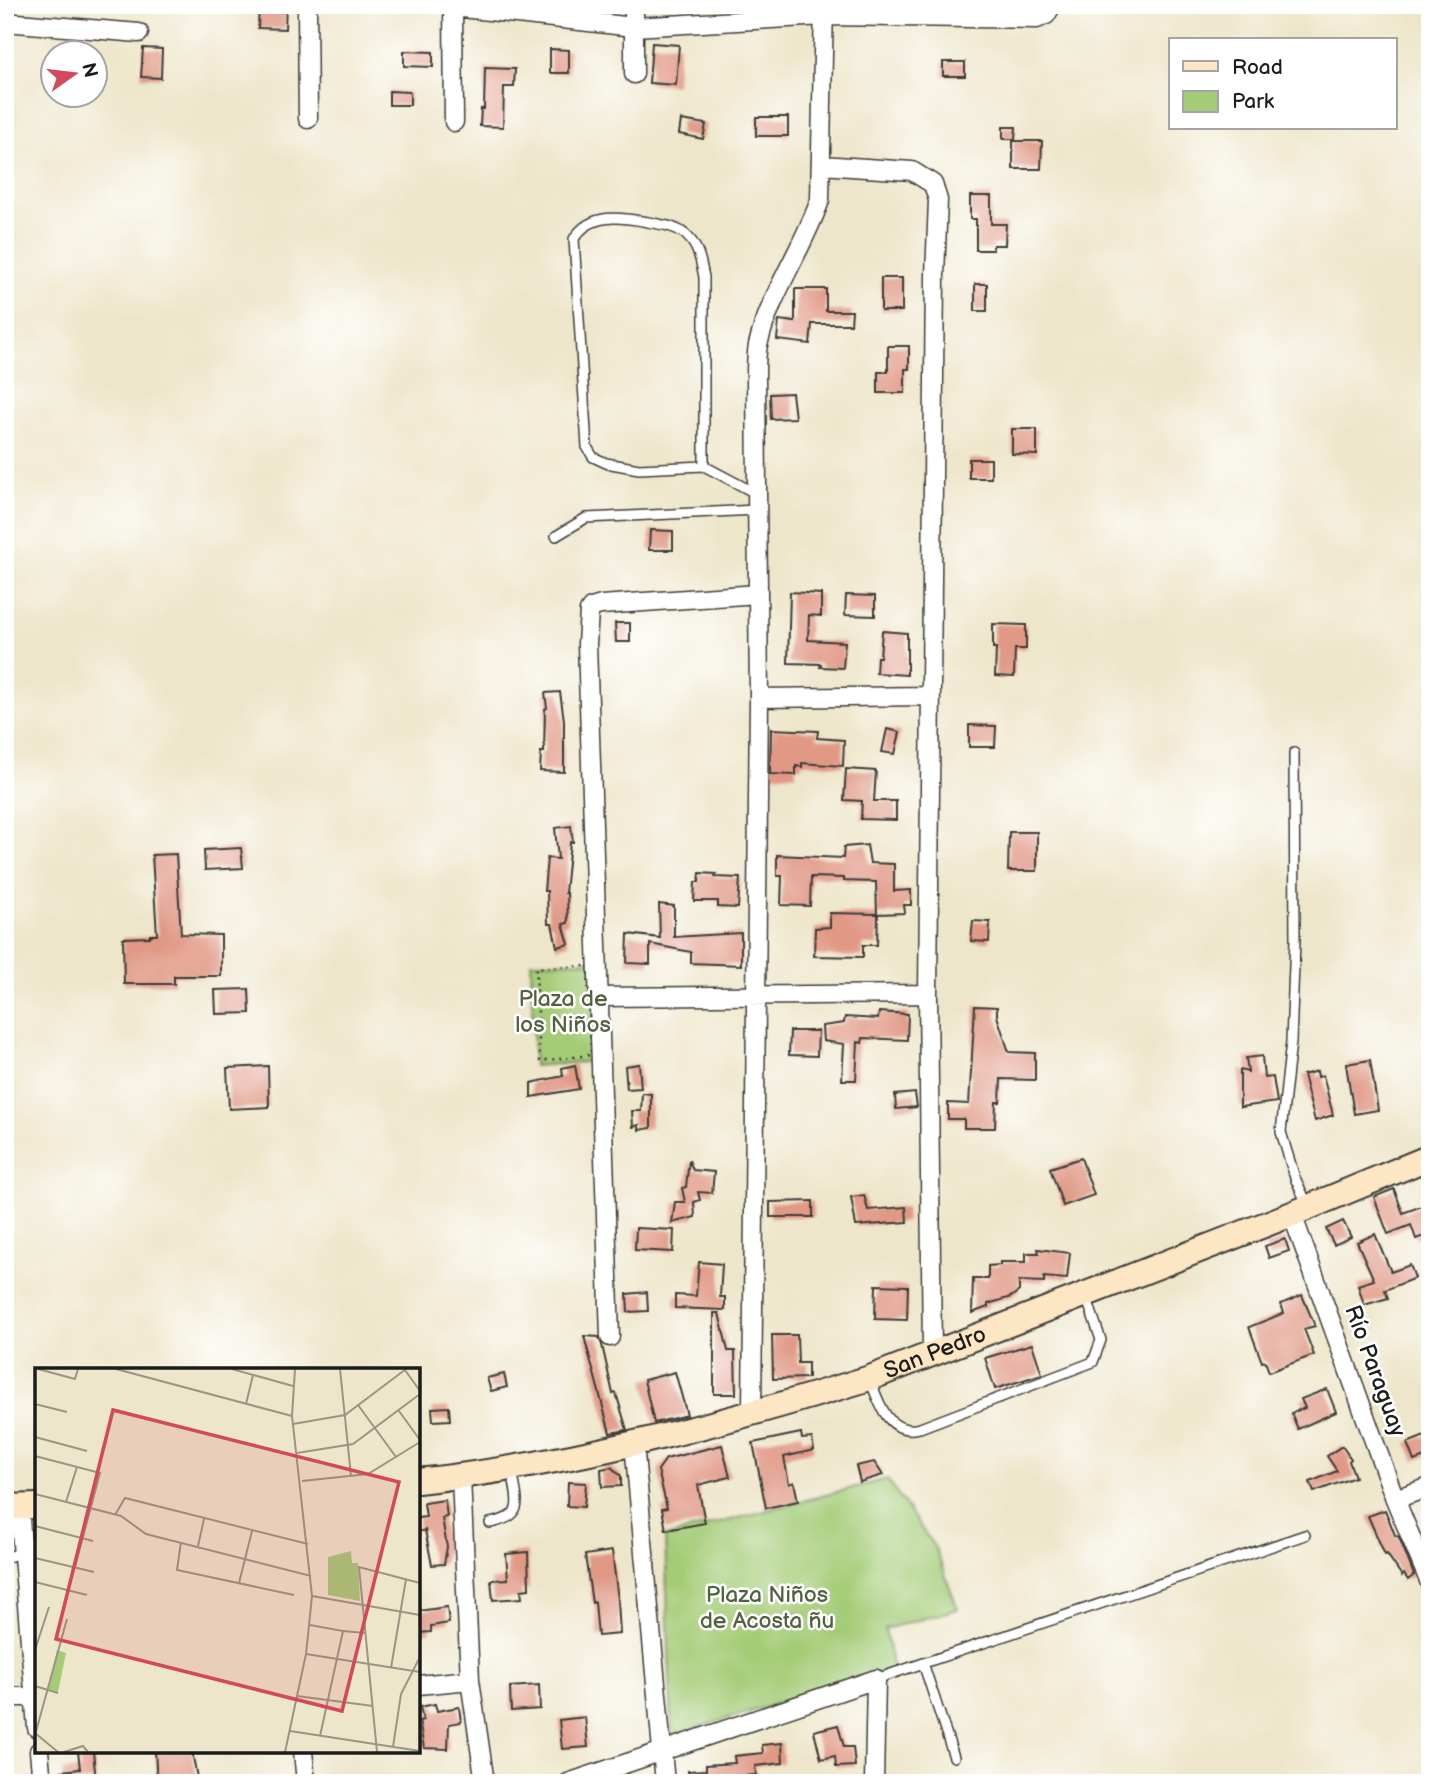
<svg xmlns="http://www.w3.org/2000/svg" width="1435" height="1788" viewBox="0 0 1435 1788" font-family="'Balsamiq Sans',sans-serif">
<rect width="100%" height="100%" fill="#fff"/>
<filter id="ink" filterUnits="userSpaceOnUse"><feTurbulence type="fractalNoise" baseFrequency=".0143" numOctaves="2"/><feDisplacementMap in="SourceGraphic" scale="14" xChannelSelector="R" yChannelSelector="G"/><feConvolveMatrix kernelMatrix="1 2 1 2 8 2 1 2 1" color-interpolation-filters="sRGB"/></filter>
<filter id="wash" filterUnits="userSpaceOnUse"><feTurbulence type="fractalNoise" baseFrequency=".00686" numOctaves="4" result="noise"/><feDisplacementMap in="SourceGraphic" scale="28" xChannelSelector="R" yChannelSelector="G"/><feGaussianBlur stdDeviation="1.57" result="paint"/><feColorMatrix in="noise" values="0 0 0 0 0 0 0 0 0 0 0 0 0 0 0 0 0 1.4 0 .05"/><feComposite in="paint" operator="in"/></filter>
<g filter="url(#wash)">
<rect width="100%" height="100%" fill="#eee6ca"/>
<path fill="#a4cc77" stroke="#60744a" stroke-width="2" d="M593 961 595 1061 534 1066 531 962Z
M887 1479 935 1548 958 1609 885 1629 893 1669 672 1735 665 1537Z"/>
<g id="blocks">
<path fill="#e19986" d="M259 5H286L285 29 258 28Z
M652 43 679 45 676 85 649 83Z
M143 48 162 49 161 78 141 77Z
M550 49 569 50V73H550Z
M404 51 433 52V67L404 66Z
M943 62H965V76H943Z
M485 68 515 69 514 87H504L503 127 480 126 481 109H484Z
M389 91 410 92V105H389Z
M756 117H788V136H756Z
M681 120 706 124 703 139 679 134Z
M1003 127H1016L1015 139H1003Z
M1013 141H1042L1041 169H1013Z
M970 196H991V224H1006L1005 245H993V250H976V219H970Z
M881 278H902V311H881Z
M975 284H987V311H975Z
M795 289H826V311H852L851 324H812L810 344 777 340 779 320 795 322Z
M888 346H909V369H905V393H878V372H888Z
M792 393 795 418 771 419 770 394Z
M1012 429H1037V455L1012 454Z
M969 459H991V478H969Z
M650 530 673 531V550H649Z
M790 592 821 594V616L809 615 808 640 845 642 843 668 820 667 821 664 788 663Z
M846 595 875 596V616L845 615Z
M615 623H630V642H616Z
M993 624 1026 625V649H1015L1014 677 995 676 996 648H993Z
M882 631 907 633V675L876 673 877 657H880Z
M560 692 564 720V772L540 771 541 752H544L545 709 547 708 545 693Z
M969 725 996 726 995 747H969Z
M771 729 818 731 817 738 844 740 843 766 802 763V767L796 766V775L770 774Z
M887 729 900 732 895 754 882 752Z
M846 769 876 771 874 801H896V820L861 819 862 801 844 800Z
M571 826 573 842H570L565 893H567L568 923 563 924 569 944 557 947 552 924H548L547 891H544L547 858 558 859 555 828Z
M1009 832H1037V871H1008Z
M867 845 870 863 894 864V891L911 890V905H904L905 913 877 914 876 882 844 881V878L811 877 810 906 781 905 782 876H777V855L843 858 844 847Z
M241 848 243 868 205 870 204 850Z
M176 854 181 934 221 935V976H174V984H124L123 938 150 937V935H157L152 855Z
M700 873 716 874 715 877 740 878 738 908 718 907V901H694L695 882H699Z
M659 904 674 906V937L741 933V965L691 963V952L650 944V964L627 963 628 934 660 938Z
M830 913 878 914 877 945H863V957L814 956 815 928 830 927Z
M973 921 990 922 989 942 971 941Z
M249 989 250 1013 216 1014 215 990Z
M975 1006 997 1007V1016L1009 1052 1035 1053V1080L1001 1079 1000 1102H996L995 1128H964V1119H948V1103L969 1104Z
M879 1012 908 1014 907 1040 863 1038 862 1043 858 1042 856 1080H842L844 1044 823 1041 822 1026 844 1023 845 1017 878 1019Z
M790 1031H818L817 1056 789 1055Z
M1262 1056 1264 1078 1273 1077 1277 1102 1240 1107V1070L1248 1072 1246 1058Z
M1370 1060 1378 1110 1354 1114 1346 1064Z
M639 1064 641 1088 627 1089 625 1066Z
M575 1065 579 1089 531 1097V1083L563 1076 562 1068Z
M268 1066 269 1107 229 1109 227 1068Z
M1317 1071 1318 1077 1323 1075 1333 1115 1315 1121 1303 1075Z
M642 1093 651 1094V1128L639 1130V1125L633 1127 632 1111H641Z
M915 1093 917 1107 896 1109 895 1095Z
M1081 1158 1094 1195 1063 1206 1050 1168Z
M689 1160 693 1170 714 1172 712 1193 698 1192 700 1200 694 1202 695 1217 672 1223 675 1202H685L682 1188 686 1187Z
M1394 1189 1403 1213 1430 1203V1234L1416 1239 1411 1225 1388 1234 1374 1197Z
M864 1195 868 1210 906 1207 907 1222 856 1226 851 1197Z
M813 1201V1217H770V1202Z
M1343 1221 1351 1237 1334 1245 1326 1229Z
M636 1228 674 1230 673 1252 635 1250Z
M1375 1234 1391 1272 1410 1265 1415 1278 1385 1290 1388 1298 1364 1305 1358 1285 1374 1280 1357 1242Z
M1285 1239 1289 1251 1269 1258 1265 1246Z
M1038 1249 1070 1253 1067 1279 1044 1277V1282L1019 1281V1291L1011 1297 988 1304V1307L972 1313 973 1279H988V1266L1000 1265V1262H1026V1253H1039Z
M699 1262 722 1264 720 1297H725V1310L675 1308V1295L696 1296Z
M876 1285 908 1286 907 1320 875 1319Z
M647 1292 648 1311 628 1312 627 1294Z
M1302 1295 1315 1326 1304 1329 1314 1355 1269 1372 1265 1361 1262 1362 1249 1327 1284 1313 1281 1304Z
M714 1313H719L728 1351H735L736 1394H714Z
M772 1335H797L798 1363H808V1378L773 1379Z
M584 1336 599 1337 602 1345 613 1394 616 1393 627 1430 610 1433Z
M1032 1344 1042 1374 995 1389 985 1358Z
M675 1372 687 1415 654 1423 644 1380Z
M504 1374 507 1387 491 1391 487 1378Z
M1327 1389 1336 1412 1298 1429 1291 1413 1305 1408 1301 1399Z
M449 1407 450 1420 433 1421 432 1408Z
M801 1433 802 1439 812 1438 814 1450 784 1457 789 1484 794 1482 798 1501 766 1508 753 1443Z
M1430 1434V1455L1414 1461 1407 1443Z
M722 1445 730 1477 698 1485 705 1523 666 1530 662 1509 667 1508 658 1470 666 1459Z
M1342 1446 1351 1459 1349 1461 1355 1477 1314 1492 1310 1482 1337 1471 1327 1456Z
M874 1462 883 1475 860 1482 856 1466Z
M611 1467 621 1476V1486L602 1487 601 1469Z
M568 1482 586 1483 584 1507 567 1506Z
M445 1500 447 1517 442 1518 447 1547 444 1564 432 1565 425 1530 418 1532V1518L426 1517 424 1503Z
M1385 1510 1395 1535 1399 1537 1414 1575 1408 1580 1404 1574 1402 1576 1387 1554 1385 1555 1368 1516Z
M612 1551 618 1600 620 1634 598 1636 595 1602 592 1603 585 1555Z
M528 1552 529 1589 521 1590 522 1598 493 1600 491 1580 508 1579 506 1554Z
M447 1607 449 1623 431 1626V1632L418 1633V1611Z
M539 1685 540 1709 511 1711 510 1687Z
M435 1704 437 1711 459 1707 461 1722 449 1724 448 1749 424 1748 419 1721 423 1720 420 1707Z
M585 1717 588 1747 562 1749 559 1720Z
M838 1725 844 1747H853L855 1766 836 1767 835 1756 821 1759 814 1731Z
M782 1743 783 1763 755 1766 756 1775 718 1778V1783H689L688 1771 706 1770V1765L735 1763 734 1756 763 1753 762 1745Z
M78 1751H93L96 1781 63 1783 62 1771 80 1769Z
M155 1751H192L198 1783H157Z"/>
</g>
</g>
<g filter="url(#ink)">
<use href="#blocks" fill-opacity="0" stroke="#3c3a36" stroke-width="2"/>
<g fill="none" stroke-linecap="round" stroke-linejoin="round">
<g stroke="#3c3a36" stroke-width="12">
<path id="lane" d="M704 466V277C701 263 699 248 688 237 678 226 662 225 648 222 621 217 590 212 574 239L587 447 593 457 606 463 639 469 704 466 757 494
M556 536 586 518 757 510
M1294 753 1295 940 1291 1042 1281 1132 1295 1178 1308 1206
M870 1379C879 1403 888 1436 920 1428L1093 1362 1101 1340 1086 1296
M490 1523C528 1516 516 1500 512 1469
M5 1558 23 1552
M923 1663 954 1757
M876 1679 1305 1535"/>
</g>
<g stroke="#3c3a36" stroke-width="21">
<path id="street" d="M307 5 308 119
M453 5 454 122
M453 7 634 27 824 16 1037 19 1046 15 1052 5
M5 22 139 33
M634 74V5
M821 165 912 171 933 184 938 200 935 275 928 994 932 1354
M759 698 930 696
M599 997 928 994
M1292 1214 1395 1499 1430 1583
M610 1337 587 644 589 611 591 608 601 605 758 594
M752 1411 759 698 756 377C756 366 756 355 758 345 770 294 803 249 820 200L824 5
M634 1443 665 1783
M1395 1499 1430 1487
M19 1506 37 1728
M470 1680 485 1783
M418 1685 470 1680 461 1477
M5 1697H37
M39 1751 42 1783
M303 1751 306 1783
M568 1783 876 1679 874 1783"/>
</g>
<g stroke="#3c3a36" stroke-width="28">
<g id="secondary">
<path id="s1" d="M418 1481C569 1465 725 1423 870 1378L1292 1214 1430 1157"/>
<path d="M5 1507 37 1506"/>
</g>
</g>
<path stroke="#3c3a36" stroke-width="2.5" stroke-dasharray="2 5" stroke-linecap="butt" d="M588 966 591 1055 540 1061 536 968Z"/>
<use href="#lane" stroke="#fff" stroke-width="9"/>
<use href="#street" stroke="#fff" stroke-width="18"/>
<use href="#secondary" stroke="#fce6c4" stroke-width="24"/>
</g>
</g>
<g text-anchor="middle" dominant-baseline="central" stroke-width="5" stroke-linejoin="round" paint-order="stroke">
<g font-size="23" fill="#526240" stroke="#fff">
<text x="563" y="999">Plaza de<tspan x="563" dy="26">los Niños</tspan></text>
<text x="767" y="1595">Plaza Niños<tspan x="767" dy="26">de Acosta ñu</tspan></text>
</g>
<g font-size="23" fill="#1c1c1c" stroke="#fff">
<text stroke="none"><textPath href="#s1" startOffset="534">San Pedro</textPath></text>
<text transform="translate(1375 1371) rotate(70)">Río Paraguay</text>
</g>
</g>
<g transform="translate(35 1368)">
<rect width="385" height="385" fill="#eee6ca"/>
<path d="M316 183 317 195H323L325 233 293 227V189ZM22 282 31 285 23 324 13 321Z" fill="#a4cc77"/>
<path fill="none" stroke="#9a9584" stroke-width="2" d="M3 1 40 11 43 1M81 1 257 48M197 1 258 18M305 1 316 108M370 2 385 23M0 36 32 44M211 36 218 7M323 37 361 89M364 43 385 72M258 56 310 47 371 1M0 69 52 83M262 85 318 76 385 26M0 88 65 105 40 199M267 113 333 106 385 74M0 126 86 148 111 166 276 208M31 134 42 99M80 147 90 130 273 176M0 158 58 173M146 174 142 202 259 227M163 178 169 151M0 190 59 204M0 214 52 227M204 215 217 163M277 228 385 247M275 257 308 263 285 368M308 263 330 265M0 282 14 239M271 286 385 304M356 300 371 211M0 318 23 325M262 328 338 338M255 363 385 383M0 365 23 384M0 367 32 251M358 379 366 326 385 289M29 384 48 378 53 384M250 384 271 286 277 228 257 48 260 1M342 384 324 199 385 215"/>
<path fill="#d1495b" fill-opacity="0.15" stroke="#d1495b" stroke-width="3.5" d="M78 42 364 114 307 343 21 271Z"/>
<rect width="385" height="385" fill="none" stroke="#1c1c1c" stroke-width="3.5"/>
</g>
<rect width="1435" height="1788" fill="none" stroke="#fff" stroke-width="28"/>
<rect x="1169" y="38" width="228" height="91" fill="#ffffff" stroke="#a4a4a4" stroke-width="2"/>
<rect x="1183" y="61" width="35" height="10" fill="#fce6c4" stroke="#a4a4a4" stroke-width="2"/>
<text x="1232" y="74" font-size="21" fill="#1c1c1c">Road</text>
<rect x="1183" y="91" width="35" height="21" fill="#a4cc77" stroke="#a4a4a4" stroke-width="2"/>
<text x="1232" y="108" font-size="21" fill="#1c1c1c">Park</text>
<g transform="translate(74 74) rotate(76)"><circle r="33" fill="#ffffff" stroke="#a4a4a4" stroke-width="2"/>
<path d="M0-5L12 26L0 18L-12 26Z" fill="#d1495b"/>
<text y="-10" font-size="19" font-weight="bold" text-anchor="middle" fill="#1c1c1c">N</text>
</g>
</svg>
